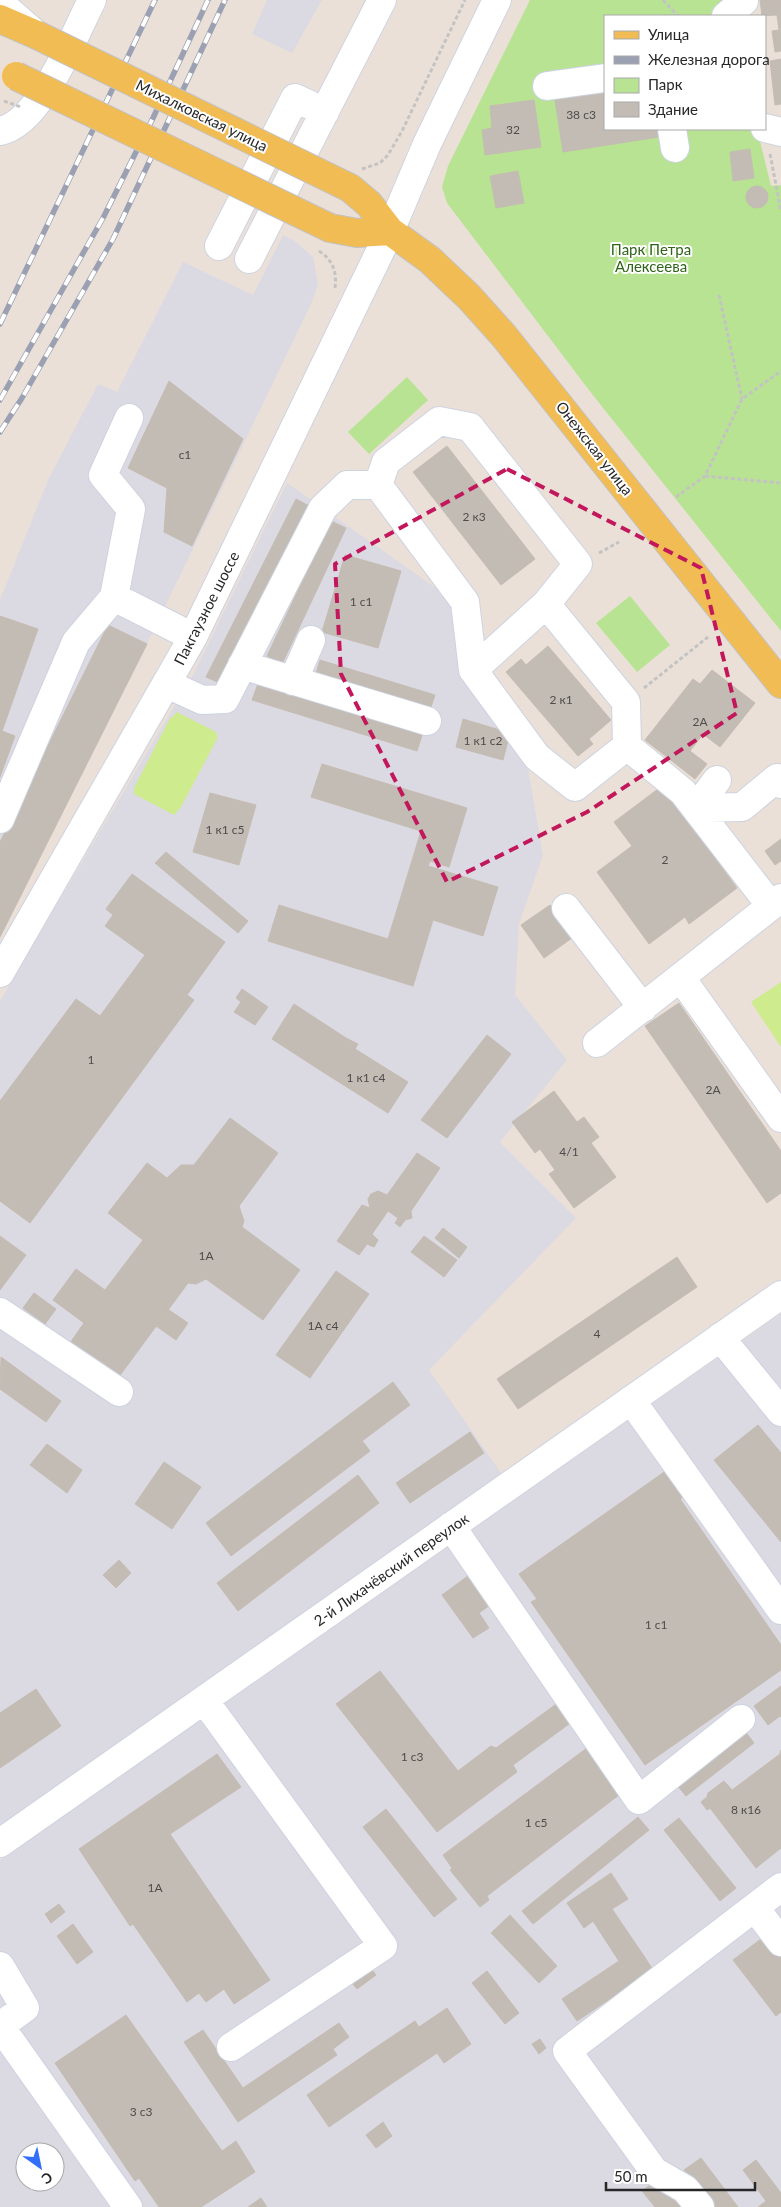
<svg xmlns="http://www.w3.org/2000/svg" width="781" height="2207" viewBox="0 0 781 2207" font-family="Lato,sans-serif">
<rect width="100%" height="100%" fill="#eae0d8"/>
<path fill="#dbd9e2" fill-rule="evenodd" d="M267 0H322L292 53 252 34Z
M283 235 295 241 313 257 318 284 312 302 147 644 0 937V600L48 480 98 384 117 392 183 262 253 295Z
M287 483 457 603 524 745 543 855 519 924 515 995 567 1060 500 1142 576 1218 429 1370 504 1477 0 1828V1001L194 673Z
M781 1314V2207H0V1860ZM25 2152H55V2182H25Z"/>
<path fill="#b7e392" d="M530 0H739L742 16H605V129H757L771 186 781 185V631L592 394 447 203 442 187 448 166Z
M407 377 428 400 369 454 348 432Z
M630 596 670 645 637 672 596 623Z"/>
<path fill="#ceeb8d" d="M177 712 214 731 217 733V739L181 807 174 815 136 795 134 794V788L169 720Z
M781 982V1047L751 1002Z"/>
<path fill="#c2bcb4" stroke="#c5bcb2" d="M760 0H781V51L775 52 772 31 779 30 777 15 762 16Z
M781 59V104L775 105 770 61Z
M605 92V129H658L659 137 563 152 555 100Z
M534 100 541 147 485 155 482 130 492 128 490 106Z
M750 149 754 178 733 181 730 152Z
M518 171 524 203 496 208 490 176Z
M746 197a11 11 0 1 1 22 0a11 11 0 1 1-22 0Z
M169 381 243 439 192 546 164 532 167 488 128 468Z
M447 446 535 559 501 585 413 472Z
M296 499 311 507 222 684 206 677Z
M331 521 346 528 282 664 267 656Z
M345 555 401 571 378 648 322 632Z
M0 616 38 629 0 737Z
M108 625 147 644 0 937V842Z
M548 646 611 720 589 739 593 744 578 756 506 672 521 659 526 665Z
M320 660 435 695 429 713 315 677Z
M712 670 755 703 720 747 703 734 690 751 707 764 695 779 645 740 693 679 700 684Z
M259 681 423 732 417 751 252 700Z
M463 719 510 733 503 760 456 747Z
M2 731 15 736 0 777V737Z
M322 764 467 808 449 867 430 861 428 866 498 887 483 936 433 920 413 986 268 941 279 905 388 939 421 831 311 797Z
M662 786 737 888 689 924 685 917 649 944 597 872 632 846 614 822Z
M210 793 256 805 239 865 193 852Z
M781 839V861L775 865 765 851Z
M166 852 248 921 238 933 155 863Z
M132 874 225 942 187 995 194 1000 30 1223 0 1201V1101L76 999 100 1016 145 955 105 926 113 915 106 909Z
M550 905 572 938 544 958 521 925Z
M242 989 268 1007 255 1025 234 1012 241 1002 236 998Z
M679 1003 781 1151V1193L767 1203 645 1026Z
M294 1004 346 1038 323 1072 272 1039Z
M487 1035 511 1054 447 1138 421 1120Z
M346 1038 358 1044 355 1049 408 1082 388 1113 323 1072Z
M554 1091 577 1122 584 1117 599 1137 591 1143 616 1177 574 1208 549 1174 555 1170 540 1149 535 1153 512 1122Z
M230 1118 278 1153 239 1206 244 1221 242 1227 300 1270 263 1320 206 1279 196 1284 188 1283 118 1378 70 1343 84 1323 53 1300 76 1269 105 1290 143 1240 108 1213 147 1163 167 1178 181 1165H194Z
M417 1153 440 1168 411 1211 412 1218 405 1220 400 1227 395 1223 398 1218 388 1211 372 1234 378 1240 374 1247 367 1244 359 1255 337 1241 362 1205 370 1208 368 1199 371 1194 378 1191 387 1195Z
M443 1228 467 1247 459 1258 435 1238Z
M0 1236 26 1255 0 1290Z
M424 1236 457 1260 444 1277 411 1252Z
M677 1257 697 1287 518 1409 497 1379Z
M336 1271 369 1294 310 1378 276 1355Z
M34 1293 56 1309 45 1324 23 1308Z
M169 1310 188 1323 176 1340 156 1326Z
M1 1357 61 1401 46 1422 0 1389Z
M393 1382 410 1405 362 1441 345 1418Z
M345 1418 370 1451 231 1556 206 1523Z
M758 1425 781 1453V1542L714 1460Z
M470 1432 484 1453 410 1503 396 1483Z
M47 1444 82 1470 67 1493 30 1465Z
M164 1462 201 1487 172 1529 135 1504Z
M670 1468 687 1494 680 1499 781 1645V1670L645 1765 531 1602 537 1599 519 1574Z
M358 1475 379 1503 238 1611 217 1583Z
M119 1560 131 1573 116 1588 103 1575Z
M476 1570 497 1600 479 1613 489 1628 473 1638 442 1595Z
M380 1671 458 1771 491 1746 496 1748 559 1702 573 1721 513 1765 517 1772 437 1832 336 1704Z
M781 1686V1717L780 1716 768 1725 754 1706Z
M36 1689 61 1726 0 1768V1713Z
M745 1731 754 1743 686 1796 676 1784Z
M595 1742 628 1788 487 1896 489 1900 480 1907 450 1870 452 1868 443 1855Z
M781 1750V1848L756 1868 710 1808 707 1810 701 1802 707 1797 708 1793 724 1781 732 1790 780 1754Z
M217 1754 241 1787 170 1834 270 1980 234 2004 224 1989 206 2002 199 1993 187 2002 133 1924 130 1926 79 1849Z
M386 1809 457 1899 434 1917 363 1827Z
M638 1817 649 1830 533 1924 522 1911Z
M679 1818 736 1888 720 1901 664 1830Z
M611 1873 628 1899 612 1909 646 1959 626 1972 593 1921 584 1928 567 1903Z
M59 1904 65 1912 51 1923 45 1914Z
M510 1915 557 1966 539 1983 491 1933Z
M73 1924 93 1952 77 1964 57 1936Z
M765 1936 781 1958V2012L776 2016 733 1960Z
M646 1959 653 1970 577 2021 562 1999 619 1961 626 1972Z
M368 1965 376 1975 357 1989 349 1979Z
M487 1971 519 2013 505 2024 472 1983Z
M447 2008 471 2044 444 2063 437 2053 391 2084 369 2052 415 2021 419 2027Z
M126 2015 222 2151 236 2141 255 2172 201 2207H159L139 2178 135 2181 55 2063Z
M339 2023 349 2037 333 2049 337 2055 238 2122 184 2042 203 2030 243 2088Z
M540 2039 546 2048 539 2054 532 2044Z
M369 2052 391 2084 329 2127 307 2095Z
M383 2122 392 2136 376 2148 366 2135Z
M701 2158 738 2207H713L684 2170Z
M756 2160 781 2193V2207H758L766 2201 743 2170Z
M658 2179 678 2204 681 2202 685 2207H655L642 2191Z
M261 2198 267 2207H248Z"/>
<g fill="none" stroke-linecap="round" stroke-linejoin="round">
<g stroke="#cdd3e1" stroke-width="30">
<path id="minor" d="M0 3 32 31
M726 16 744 1
M547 86 605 78
M765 128 781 132
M672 129 675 148
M0 131C41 123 74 35 92 0
M219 246 295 98 325 112
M249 259 382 0
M114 597 131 509 103 475 129 418
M546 604 473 670 537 757 575 787 627 746
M242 665 427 721
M473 670 465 602 378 485 386 462 439 421 470 427 578 564 546 604 626 702 627 746 683 792 771 906 781 898
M293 681 311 640
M167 684 202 700 225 699 323 508 347 485H378
M696 808 742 807 777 778 781 784
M696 808 717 780
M0 819 76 642 114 597 193 637
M566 908 643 1008
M0 973 193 637 390 231 427 144 497 0
M681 978 781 1118
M597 1043 771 906
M0 1312 119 1392
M720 1337 781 1412
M631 1400 781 1610
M451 1526 639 1800 741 1719
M204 1700 383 1946 231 2047
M0 1843 781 1295
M755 1908 781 1942
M0 1966 25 2008 0 2026
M0 2026 128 2207
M700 2207 685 2189 654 2171 567 2051 781 1887"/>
</g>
<g stroke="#c3c3c3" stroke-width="30">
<path id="major" d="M0 19 37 35
M350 188 369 204 390 231 430 260 469 297 504 336 781 684
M330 228 357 233 390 231"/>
</g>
<path stroke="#c3c3c3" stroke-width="3" stroke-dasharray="4 2.5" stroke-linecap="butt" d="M663 0 678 16
M770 154 781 211
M362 169 380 163 388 155 402 131 465 0
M319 251C333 260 337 272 335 288
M719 295 742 399
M705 476 781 483
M676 497 705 476 742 399 781 371
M599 553 619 542
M644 688 708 637"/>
<use href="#minor" stroke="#fff" stroke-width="28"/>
<use href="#major" stroke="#f2bc55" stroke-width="28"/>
<g stroke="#9ba1b2" stroke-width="5.5">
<path id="rail" d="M0 324 155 0
M0 400 103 218 153 118 208 0
M0 432 22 398 113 239 225 0"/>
</g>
<use href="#rail" stroke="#fff" stroke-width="4" stroke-dasharray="11" stroke-linecap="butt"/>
<g stroke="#c3c3c3" stroke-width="30" stroke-linecap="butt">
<path id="major-bridge" d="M37 35 350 188
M16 76 330 228"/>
</g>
<path stroke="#c3c3c3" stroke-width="3" stroke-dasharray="4 2.5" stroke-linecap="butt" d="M4 101 21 107"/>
<use href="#major-bridge" stroke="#f2bc55" stroke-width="28"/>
</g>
<path fill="none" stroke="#c2185b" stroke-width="4" stroke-dasharray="10 6" stroke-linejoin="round" d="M507 469 701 568 737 713 587 812 447 882 341 674 335 564Z"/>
<g text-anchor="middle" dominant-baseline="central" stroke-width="4" stroke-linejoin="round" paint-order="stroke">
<g font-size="12" fill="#4e4c4a">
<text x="581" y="114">38 с3</text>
<text x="513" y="129">32</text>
<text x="185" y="454">с1</text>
<text x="474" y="516">2 к3</text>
<text x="361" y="601">1 с1</text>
<text x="561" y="699">2 к1</text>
<text x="700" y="721">2А</text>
<text x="483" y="740">1 к1 с2</text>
<text x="225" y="829">1 к1 с5</text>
<text x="665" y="859">2</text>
<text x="91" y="1059">1</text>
<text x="366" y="1077">1 к1 с4</text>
<text x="713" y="1089">2А</text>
<text x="569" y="1151">4/1</text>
<text x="206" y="1255">1А</text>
<text x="323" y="1325">1А с4</text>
<text x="597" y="1333">4</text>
<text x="656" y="1624">1 с1</text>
<text x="412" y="1756">1 с3</text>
<text x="746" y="1809">8 к16</text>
<text x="536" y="1822">1 с5</text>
<text x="155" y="1887">1А</text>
<text x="141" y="2111">3 с3</text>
</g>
<g font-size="15" fill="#272727" stroke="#fff">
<text transform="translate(202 115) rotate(26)">Михалковская улица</text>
<text transform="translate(595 448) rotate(52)">Онежская улица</text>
<text transform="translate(206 608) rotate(-63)">Пакгаузное шоссе</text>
<text transform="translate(391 1569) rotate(-35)">2-й Лихачёвский переулок</text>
</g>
<g font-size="15" fill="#306418" stroke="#fff">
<text x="651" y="249">Парк Петра<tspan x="651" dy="17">Алексеева</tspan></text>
</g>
</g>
<rect x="604" y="15" width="162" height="115" fill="#ffffff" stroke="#a9a9a9"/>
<rect x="614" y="31" width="25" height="8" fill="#f2bc55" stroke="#a9a9a9"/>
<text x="648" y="40" font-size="15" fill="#272727">Улица</text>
<rect x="614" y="56" width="25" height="8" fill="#9ba1b2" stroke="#a9a9a9"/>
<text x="648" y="65" font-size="15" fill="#272727">Железная дорога</text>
<rect x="614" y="78" width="25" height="15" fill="#b7e392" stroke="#a9a9a9"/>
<text x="648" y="90" font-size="15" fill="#272727">Парк</text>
<rect x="614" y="102" width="25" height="15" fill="#c2bcb4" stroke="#a9a9a9"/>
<text x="648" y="115" font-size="15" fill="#272727">Здание</text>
<g transform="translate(40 2167) rotate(147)"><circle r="24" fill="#ffffff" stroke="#a9a9a9"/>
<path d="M0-4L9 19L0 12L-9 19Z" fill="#336ffd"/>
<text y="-8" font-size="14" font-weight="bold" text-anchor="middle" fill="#272727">С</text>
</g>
<path d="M606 2182v8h149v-8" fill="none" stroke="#272727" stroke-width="2.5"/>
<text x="614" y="2182" font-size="15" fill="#272727" stroke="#ffffff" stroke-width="4" paint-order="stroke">50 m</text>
</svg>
